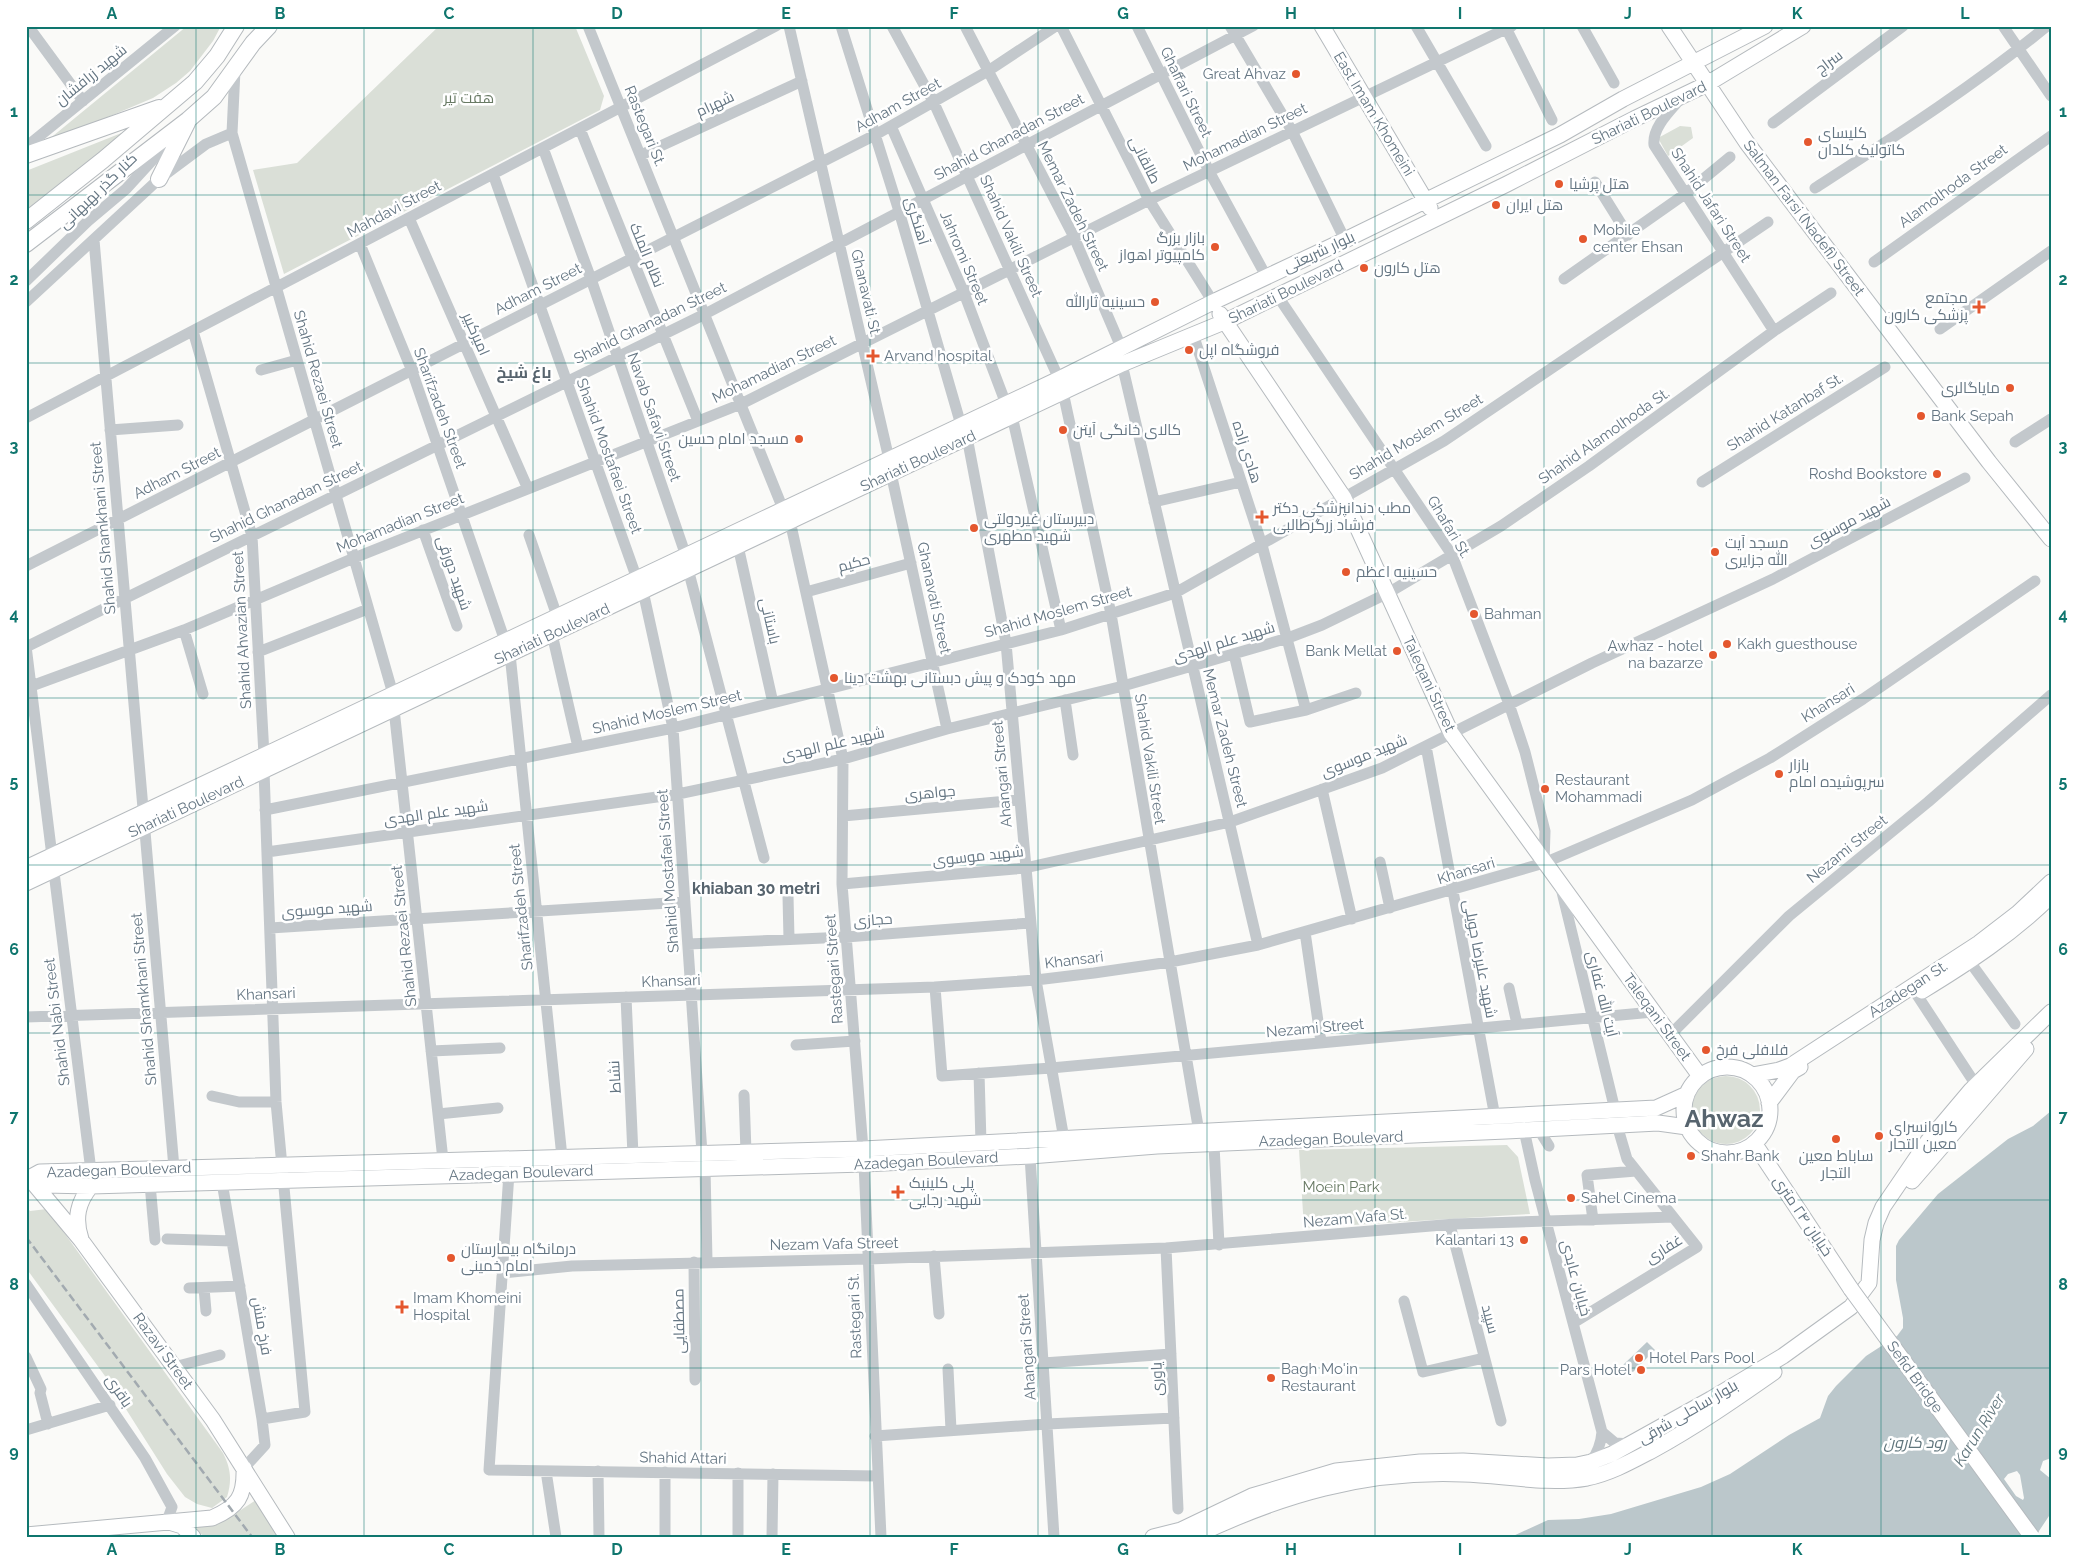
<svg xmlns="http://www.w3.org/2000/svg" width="2077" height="1563" viewBox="0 0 2077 1563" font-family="Raleway,Cairo,sans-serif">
<rect width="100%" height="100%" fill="#fafaf8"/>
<path fill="#dadfd7" d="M187 26H221L213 41 190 71 176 83 153 98 42 145Z
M439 26H575L604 96 600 110 284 274 253 170 297 163Z
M1680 126 1691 127 1693 138 1668 156 1658 138Z
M129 130 26 211V171Z
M1692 1110a34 34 0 1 1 68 0a34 34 0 1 1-68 0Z
M1507 1145 1518 1157 1530 1214 1304 1228 1299 1150Z
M26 1206 30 1211 47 1209 223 1453C231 1469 232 1480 227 1497L212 1508 197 1504 185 1497 167 1474 105 1376 26 1268Z
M256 1500 279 1537H205L190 1525 224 1521Z"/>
<path fill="#bbc7cb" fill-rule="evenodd" d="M2051 1111V1458L2043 1461 2040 1470 2051 1479V1513L2035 1537H1511L1548 1520 1579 1519 1611 1514 1701 1487 1730 1474 1789 1435 1820 1418 1828 1396 1836 1386 1866 1356 1897 1336 1903 1328V1318L1896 1280V1246L1899 1240 1938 1194 2008 1139 2033 1126ZM2017 1471 2020 1475 2024 1498 2023 1500 2016 1496 2004 1479 2008 1474Z
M1647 1342 1655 1350 1632 1373 1623 1365Z"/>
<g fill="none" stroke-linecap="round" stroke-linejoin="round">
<g stroke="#b5babe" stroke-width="17">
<path id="major" d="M1322 26 1430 208
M1669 26 1747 143 1989 462 2051 539
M1220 314 1344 498 1451 733 1700 1076
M26 868 1059 379 1213 302 1345 240 1560 135 1623 99 1765 26
M26 883 1122 364 1224 322 1507 184 1634 119 1707 84 1803 26
M1922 991C1968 963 2012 934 2051 896
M1684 1110a43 43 0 1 1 86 0a43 43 0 1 1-86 0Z
M1752 1075 1779 1070 1790 1066 1979 943 2018 913 2051 882
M1769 1103 1793 1071 1800 1067
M1754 1143 1851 1289
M26 1178 44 1185 91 1186 864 1164 1030 1156 1157 1146 1506 1131 1658 1123 1687 1127
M29 1178 40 1172 863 1149 1656 1108 1687 1094
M30 1179 81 1240 213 1420 287 1537
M1912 1181 2026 1049
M81 1239C74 1218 78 1202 91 1186
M169 1522 182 1526 193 1537
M26 1535 212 1518C238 1507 245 1496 244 1468
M1153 1537 1181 1530 1252 1496 1336 1471 1420 1462 1463 1461 1548 1466 1577 1465 1591 1462 1612 1454 1711 1399 1783 1356 1851 1307 1869 1283 1872 1240 1876 1223 1883 1207 1928 1141 1971 1090 2051 1012
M1193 1537C1280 1495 1365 1470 1463 1474 1503 1475 1546 1485 1587 1478 1611 1473 1632 1461 1653 1450 1695 1427 1734 1400 1774 1372"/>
</g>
<g stroke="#b4b9bd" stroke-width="18">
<path id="highway" d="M26 155 159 108
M159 179 187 123
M26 221 103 160 195 82 217 56 236 26
M26 244 188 120 214 97 253 43 269 26"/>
</g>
<path stroke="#c3c8cc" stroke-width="11" d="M28 26 83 101
M588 26 783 509 790 521 843 759 842 884 863 1149
M789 26 889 459
M841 26 899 211 961 425
M892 26 934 103 1059 379 1063 392 1111 614 1199 1132
M965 26 1074 237 1121 347
M1061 26 1149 200 1213 302
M1137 26 1209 171 1266 276
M1230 26 1292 131 1345 240
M1416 26 1486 146
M1505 26 1552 120
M1582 26 1614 83
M2003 26 2051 96
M235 70 232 133 393 694
M1682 97C1671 110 1652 127 1654 145L1774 331
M1773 123 1903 26
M891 126 964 293 1006 404
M580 129 698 421
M26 147 175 26
M543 148 591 279 686 556
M641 155 802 81
M493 174 637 579
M1595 182 1628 235
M1815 188C1894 137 1974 86 2047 26
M409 218 528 489
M94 240 174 1168
M360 244 412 371 505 641
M1874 262 2051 136
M1564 279 1685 194 1730 157
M26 281 88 221 126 189 168 143
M1277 295 1452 555 1509 704 1525 752 1545 831 1544 863
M26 302 159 179 206 144 232 133
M1940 329 2051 251
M193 331 252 536 264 755
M1193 334 1262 545 1306 710
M1122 364 1258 945
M261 370 297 360
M1012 416 1061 630
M26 418 776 26
M110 430 178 425
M967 437 1006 643 1036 980 1064 1139
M2015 442 2051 419
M891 473 947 729
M1702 482 1885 367
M1154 502 1241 482
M423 530 457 626
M529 535 557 616
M738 546 773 703
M26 566 875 135 988 71 1056 26
M688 569 764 858
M643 591 673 728 702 1153
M806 592 911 563
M184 630 203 694
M552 634 578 747
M26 646 91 1171
M26 647 705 314 1253 26
M258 652 368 609
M510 654 562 1157
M1234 654 1250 722 1306 710 1356 693
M26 688 184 630 354 558 741 404 1149 200 1512 26
M1065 700 1073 755
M394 709 443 1160
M1426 746 1495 1117
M1322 789 1352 919
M265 810 673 728 1061 630 1175 593 1444 441 1768 222
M843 816 1019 800
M267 852 678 794 843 759 947 729 1123 686 1288 638 1322 625 1388 593 1501 526 1589 466 1774 331 1831 293
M1380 862 1390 908
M842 884 1025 868 1230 822 1382 768 1592 663 1773 579 1965 478
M1561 888 1615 1110
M788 896 789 939
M270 928 685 902
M1305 932 1321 1042
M688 944 846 937 1030 923
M1970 962 2015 1024
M935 987 942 1076 1051 1068 1653 1012
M1509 988 1517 1024
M1917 995 1976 1085
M626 997 633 1155
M26 1017 935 987 1036 980 1094 973 1170 962 1258 945 1544 863 1692 800 1770 758 1863 699 2035 581
M1670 1035 1789 916 1928 802 2051 695
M796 1045 855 1041
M431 1051 500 1048
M979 1073 981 1143
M744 1095 746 1152
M212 1096 239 1102H276
M438 1114 498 1108
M1524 1130 1535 1180 1602 1432C1601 1444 1598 1452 1591 1462
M1539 1130 1549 1146
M1214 1145 1219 1245
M1030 1156 1054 1537
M864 1164 881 1537
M705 1168 707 1261
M509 1173 489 1470 877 1476
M222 1182 262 1419 265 1445 244 1468
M150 1184 155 1240
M1593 1220 1587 1175 1636 1171
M1450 1225 1501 1421
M167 1239 232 1241
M1166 1248 1178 1509
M934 1256 939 1314
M694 1262 695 1380
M502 1273 572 1266 868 1259 1166 1248 1455 1224 1673 1217
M26 1284 145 1458 172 1507 167 1521
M189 1288 240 1286
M204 1288 206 1311
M1404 1301 1423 1372 1484 1358
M1573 1323 1697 1247 1627 1159 1617 1125
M26 1357 41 1389 40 1393 48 1424
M1043 1363 1171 1354
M174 1367 220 1355
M948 1369 951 1430
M262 1419 305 1412 276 1102 264 771
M26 1430 110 1405
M1602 1432 1615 1443 1631 1444
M875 1436 1047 1424 1174 1418
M546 1471 556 1537
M598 1471 599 1537
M665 1472V1537
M738 1537V1473
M772 1537 773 1474"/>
<use href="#major" stroke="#fff" stroke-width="15"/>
<use href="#highway" stroke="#fff" stroke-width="16"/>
<path stroke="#a2aab0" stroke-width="2.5" stroke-dasharray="8 4" stroke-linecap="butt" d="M26 1237 252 1537"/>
<g stroke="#b5babe" stroke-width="17" stroke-linecap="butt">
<path id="major-bridge" d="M1851 1289 2032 1537"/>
</g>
<use href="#major-bridge" stroke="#fff" stroke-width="15"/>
</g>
<path fill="none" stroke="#0f766e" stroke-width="1" stroke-opacity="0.55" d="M196 26V1537M364 26V1537M533 26V1537M701 26V1537M870 26V1537M1038 26V1537M1207 26V1537M1375 26V1537M1544 26V1537M1712 26V1537M1881 26V1537M26 195H2051M26 363H2051M26 530H2051M26 698H2051M26 865H2051M26 1033H2051M26 1200H2051M26 1368H2051"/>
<g fill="#e4572e" stroke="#fff" stroke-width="2">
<circle cx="1296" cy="74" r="5"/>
<circle cx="1808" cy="142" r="5"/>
<circle cx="1559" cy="184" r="5"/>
<circle cx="1496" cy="205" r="5"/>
<circle cx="1583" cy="239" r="5"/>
<circle cx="1215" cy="247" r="5"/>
<circle cx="1364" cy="268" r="5"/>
<circle cx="1155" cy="302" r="5"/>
<path d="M1976.5 299.5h5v5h5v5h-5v5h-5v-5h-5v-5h5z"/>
<circle cx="1189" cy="350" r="5"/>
<path d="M870.5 348.5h5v5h5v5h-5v5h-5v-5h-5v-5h5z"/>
<circle cx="2010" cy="388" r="5"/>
<circle cx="1921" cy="416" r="5"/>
<circle cx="1063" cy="430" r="5"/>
<circle cx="799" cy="439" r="5"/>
<circle cx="1937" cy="474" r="5"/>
<path d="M1259.5 509.5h5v5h5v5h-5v5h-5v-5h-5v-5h5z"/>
<circle cx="974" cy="528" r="5"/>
<circle cx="1715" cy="552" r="5"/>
<circle cx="1346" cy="572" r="5"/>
<circle cx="1474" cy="614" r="5"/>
<circle cx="1727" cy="644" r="5"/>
<circle cx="1397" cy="651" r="5"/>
<circle cx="1713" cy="655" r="5"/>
<circle cx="834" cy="678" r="5"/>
<circle cx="1779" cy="774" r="5"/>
<circle cx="1545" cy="789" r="5"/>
<circle cx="1706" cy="1050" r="5"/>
<circle cx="1879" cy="1136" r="5"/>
<circle cx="1836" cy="1139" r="5"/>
<circle cx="1691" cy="1156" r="5"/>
<path d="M895.5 1184.5h5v5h5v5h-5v5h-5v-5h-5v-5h5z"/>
<circle cx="1571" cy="1198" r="5"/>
<circle cx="1524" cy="1240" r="5"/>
<circle cx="451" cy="1258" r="5"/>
<path d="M399.5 1299.5h5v5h5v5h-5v5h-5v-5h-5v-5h5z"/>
<circle cx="1639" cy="1358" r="5"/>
<circle cx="1641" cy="1370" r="5"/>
<circle cx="1271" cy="1378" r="5"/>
</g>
<g text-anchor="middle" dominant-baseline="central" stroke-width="5" stroke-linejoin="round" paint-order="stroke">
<g font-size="15" fill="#657683" stroke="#fff">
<text transform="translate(1829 62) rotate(-37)">سراج</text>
<text transform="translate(91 75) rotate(-39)">شهید زرافشان</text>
<text transform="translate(1186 92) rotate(64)">Ghaffari Street</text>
<text transform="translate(715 104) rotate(-25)">شهرام</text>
<text transform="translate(898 105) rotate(-29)">Adham Street</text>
<text transform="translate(1649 113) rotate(-26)">Shariati Boulevard</text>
<text transform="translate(1374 114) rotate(59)">East Imam Khomeini</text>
<text transform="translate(645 126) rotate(68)">Rastegari St.</text>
<text transform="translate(1009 137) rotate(-28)">Shahid Ghanadan Street</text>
<text transform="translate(1245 137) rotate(-26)">Mohamadian Street</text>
<text transform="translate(1145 160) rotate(63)">طالقانی</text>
<text transform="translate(1953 186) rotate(-36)">Alamolhoda Street</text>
<text transform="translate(98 191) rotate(-44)">کنار گذر بهبهانی</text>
<text transform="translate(1711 205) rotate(57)">Shahid Jafari Street</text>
<text transform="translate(1073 206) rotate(64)">Memar Zadeh Street</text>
<text transform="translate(394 209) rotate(-28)">Mahdavi Street</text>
<text transform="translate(1804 218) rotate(53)">Salman Farsi (Nadefi) Street</text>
<text transform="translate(917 221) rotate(73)">آهنگری</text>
<text transform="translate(1011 236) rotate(66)">Shahid Vakili Street</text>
<text transform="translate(1319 252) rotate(-25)">بلوار شریعتی</text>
<text transform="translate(647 255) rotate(68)">نظام الملک</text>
<text transform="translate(964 258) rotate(67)">Jahromi Street</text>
<text transform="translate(538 289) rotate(-27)">Adham Street</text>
<text transform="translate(1286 292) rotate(-26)">Shariati Boulevard</text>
<text transform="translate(866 293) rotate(77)">Ghanavati St.</text>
<text transform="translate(650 323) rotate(-26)">Shahid Ghanadan Street</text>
<text transform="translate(476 334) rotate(66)">امیرکبیر</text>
<text transform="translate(774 369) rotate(-26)">Mohamadian Street</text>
<text transform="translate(318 379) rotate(74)">Shahid Rezaei Street</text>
<text transform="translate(440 408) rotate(70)">Sharifzadeh Street</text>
<text transform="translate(1785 412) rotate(-32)">Shahid Katanbaf St.</text>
<text transform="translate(654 417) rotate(71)">Navab Safavi Street</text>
<text transform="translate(1604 436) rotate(-35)">Shahid Alamolhoda St.</text>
<text transform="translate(1416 437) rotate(-31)">Shahid Moslem Street</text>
<text transform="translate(1247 452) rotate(72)">هادی زاده</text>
<text transform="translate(609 456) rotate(70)">Shahid Mostafaei Street</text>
<text transform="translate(918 461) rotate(-25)">Shariati Boulevard</text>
<text transform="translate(177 473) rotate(-27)">Adham Street</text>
<text transform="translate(286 502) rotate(-26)">Shahid Ghanadan Street</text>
<text transform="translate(1849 522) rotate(-28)">شهید موسوی</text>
<text transform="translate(400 523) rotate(-22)">Mohamadian Street</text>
<text transform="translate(1449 527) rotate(59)">Ghafari St.</text>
<text transform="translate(103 528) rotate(-95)">Shahid Shamkhani Street</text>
<text transform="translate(854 563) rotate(-15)">حکیم</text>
<text transform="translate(454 573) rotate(71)">شهید دورقی</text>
<text transform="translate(934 598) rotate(78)">Ghanavati Street</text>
<text transform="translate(1058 612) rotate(-16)">Shahid Moslem Street</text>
<text transform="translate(770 621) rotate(77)">باستانی</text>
<text transform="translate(242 630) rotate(-93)">Shahid Ahvazian Street</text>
<text transform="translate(552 634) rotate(-25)">Shariati Boulevard</text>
<text transform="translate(1224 642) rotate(-17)">شهید علم الهدی</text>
<text transform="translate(1429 684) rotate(65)">Taleqani Street</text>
<text transform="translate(1828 703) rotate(-32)">Khansari</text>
<text transform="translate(667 712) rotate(-13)">Shahid Moslem Street</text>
<text transform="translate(1225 738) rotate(76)">Memar Zadeh Street</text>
<text transform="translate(833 744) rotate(-13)">شهید علم الهدی</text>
<text transform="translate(1364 756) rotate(-22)">شهید موسوی</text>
<text transform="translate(1150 759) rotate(81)">Shahid Vakili Street</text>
<text transform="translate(1002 774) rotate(-95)">Ahangari Street</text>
<text transform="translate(930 793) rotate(-5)">جواهری</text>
<text transform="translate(186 807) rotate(-25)">Shariati Boulevard</text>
<text transform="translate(436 813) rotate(-8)">شهید علم الهدی</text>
<text transform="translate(1847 849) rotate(-39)">Nezami Street</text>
<text transform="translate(978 856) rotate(-6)">شهید موسوی</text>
<text transform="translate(668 871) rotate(-94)">Shahid Mostafaei Street</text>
<text transform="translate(1466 871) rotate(-17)">Khansari</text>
<text transform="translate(521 907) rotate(-96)">Sharifzadeh Street</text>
<text transform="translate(327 909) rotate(-4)">شهید موسوی</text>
<text transform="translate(873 920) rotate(-4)">حجازی</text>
<text transform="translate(404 936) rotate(-96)">Shahid Rezaei Street</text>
<text transform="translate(1480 959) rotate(79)">شهید علیرضا جویلی</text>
<text transform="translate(1074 960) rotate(-7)">Khansari</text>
<text transform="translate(834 969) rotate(-94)">Rastegari Street</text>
<text transform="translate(671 981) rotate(-2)">Khansari</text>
<text transform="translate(1908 989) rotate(-33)">Azadegan St.</text>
<text transform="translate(266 994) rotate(-2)">Khansari</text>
<text transform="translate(1602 994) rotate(76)">آیت الله غفاری</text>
<text transform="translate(144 999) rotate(-95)">Shahid Shamkhani Street</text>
<text transform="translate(1657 1017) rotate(54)">Taleqani Street</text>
<text transform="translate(57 1022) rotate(-97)">Shahid Nabi Street</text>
<text transform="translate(1315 1028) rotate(-5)">Nezami Street</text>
<text transform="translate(615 1077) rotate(-93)">نشاط</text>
<text transform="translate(1331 1139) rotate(-2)">Azadegan Boulevard</text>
<text transform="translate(926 1161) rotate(-3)">Azadegan Boulevard</text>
<text transform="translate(119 1170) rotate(-2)">Azadegan Boulevard</text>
<text transform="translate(521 1173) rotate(-2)">Azadegan Boulevard</text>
<text transform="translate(1803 1216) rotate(56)">خیابان ۲۴ متری</text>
<text transform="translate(1355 1218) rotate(-5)">Nezam Vafa St.</text>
<text transform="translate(834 1244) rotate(-1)">Nezam Vafa Street</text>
<text transform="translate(1664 1249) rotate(-32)">غفاری</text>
<text transform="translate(1576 1278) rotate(75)">خیابان عابدی</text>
<text transform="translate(855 1316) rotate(-92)">Rastegari St.</text>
<text transform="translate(1490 1319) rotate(75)">سپید</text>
<text transform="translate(679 1321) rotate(-91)">مصطفایی</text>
<text transform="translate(262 1326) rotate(80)">فرخ منش</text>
<text transform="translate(1027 1347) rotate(-94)">Ahangari Street</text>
<text transform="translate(163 1351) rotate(54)">Razavi Street</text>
<text transform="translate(1915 1377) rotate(54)">Sefid Bridge</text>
<text transform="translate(1157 1379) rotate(-92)">یاوری</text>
<text transform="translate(119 1391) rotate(56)">باقری</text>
<text transform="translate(1688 1412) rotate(-30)">بلوار ساحلی شرقی</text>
<text transform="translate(683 1458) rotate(1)">Shahid Attari</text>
</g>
<g font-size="15" fill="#657683" stroke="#fff" text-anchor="start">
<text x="1286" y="74" text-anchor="end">Great Ahvaz</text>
<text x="1818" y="133">کلیسای<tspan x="1818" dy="17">کاتولیک کلدان</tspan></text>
<text x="1569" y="184">هتل پرشیا</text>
<text x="1506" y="205">هتل ایران</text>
<text x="1593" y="230">Mobile<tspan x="1593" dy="17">center Ehsan</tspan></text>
<text x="1205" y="238" text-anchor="end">بازار بزرگ<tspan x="1205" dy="17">کامپیوتر اهواز</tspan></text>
<text x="1374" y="268">هتل کارون</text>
<text x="1968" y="298" text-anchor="end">مجتمع<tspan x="1968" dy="17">پزشکی کارون</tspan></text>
<text x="1145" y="302" text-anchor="end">حسینیه ثارالله</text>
<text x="1199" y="350">فروشگاه اپل</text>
<text x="884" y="356">Arvand hospital</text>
<text x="2000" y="388" text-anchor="end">مایاگالری</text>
<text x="1931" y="416">Bank Sepah</text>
<text x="1073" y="430">کالای خانگی آیتن</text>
<text x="789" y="439" text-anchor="end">مسجد امام حسین</text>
<text x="1927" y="474" text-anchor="end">Roshd Bookstore</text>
<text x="1273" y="508">مطب دندانپزشکی دکتر<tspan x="1273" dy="17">فرشاد زرگرطالبی</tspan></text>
<text x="984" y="519">دبیرستان غیردولتی<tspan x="984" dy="17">شهید مطهری</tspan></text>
<text x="1725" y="543">مسجد آیت<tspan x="1725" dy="17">الله جزایری</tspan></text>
<text x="1356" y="572">حسینیه اعظم</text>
<text x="1484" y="614">Bahman</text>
<text x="1737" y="644">Kakh guesthouse</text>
<text x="1703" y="646" text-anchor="end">Awhaz - hotel<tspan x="1703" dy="17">na bazarze</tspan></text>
<text x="1387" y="651" text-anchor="end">Bank Mellat</text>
<text x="844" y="678">مهد کودک و پیش دبستانی بهشت دینا</text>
<text x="1789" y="765">بازار<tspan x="1789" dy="17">سرپوشیده امام</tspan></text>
<text x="1555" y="780">Restaurant<tspan x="1555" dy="17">Mohammadi</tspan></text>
<text x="1716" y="1050">فلافلی فرخ</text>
<text x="1889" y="1127">کاروانسرای<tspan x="1889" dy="17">معین التجار</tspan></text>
<text x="1701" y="1156">Shahr Bank</text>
<text x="1836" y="1156" text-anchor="middle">ساباط معین<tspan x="1836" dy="17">التجار</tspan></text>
<text x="909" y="1183">پلی کلینیک<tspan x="909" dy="17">شهید رجایی</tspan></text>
<text x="1581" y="1198">Sahel Cinema</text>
<text x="1514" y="1240" text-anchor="end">Kalantari 13</text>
<text x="461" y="1249">درمانگاه بیمارستان<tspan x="461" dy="17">امام خمینی</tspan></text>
<text x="413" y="1298">Imam Khomeini<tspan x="413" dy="17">Hospital</tspan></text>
<text x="1649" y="1358">Hotel Pars Pool</text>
<text x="1281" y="1369">Bagh Mo'in<tspan x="1281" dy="17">Restaurant</tspan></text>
<text x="1631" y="1370" text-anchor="end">Pars Hotel</text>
</g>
<g font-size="15" fill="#687a64" stroke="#fff">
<text x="469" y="98">هفت تیر</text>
<text x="1341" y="1187">Moein Park</text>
</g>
<g font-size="16" font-weight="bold" fill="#57646e" stroke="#fff">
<text x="524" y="372">باغ شیخ</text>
<text x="756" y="888">khiaban 30 metri</text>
</g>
<g font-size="16" font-style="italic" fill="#60757c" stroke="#fff">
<text transform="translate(1979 1430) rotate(-58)">Karun River</text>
<text x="1915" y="1442">رود کارون</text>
</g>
<g font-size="25" font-weight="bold" fill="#57646e" stroke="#fff">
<text x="1724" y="1118">Ahwaz</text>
</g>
</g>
<rect width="2077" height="1563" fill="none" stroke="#ffffff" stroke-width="55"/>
<rect x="28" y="28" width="2022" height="1508" fill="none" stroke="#0f766e" stroke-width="2"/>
<g font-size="16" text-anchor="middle" font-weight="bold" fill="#0f766e">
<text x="112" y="19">A</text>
<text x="280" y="19">B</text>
<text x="449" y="19">C</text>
<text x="617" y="19">D</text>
<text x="786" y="19">E</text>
<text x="954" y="19">F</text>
<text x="1123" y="19">G</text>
<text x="1291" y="19">H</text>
<text x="1460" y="19">I</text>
<text x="1628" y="19">J</text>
<text x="1797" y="19">K</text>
<text x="1965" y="19">L</text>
<text x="14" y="117">1</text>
<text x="2063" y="117">1</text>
<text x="14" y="285">2</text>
<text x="2063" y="285">2</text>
<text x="14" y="452">3</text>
<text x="2063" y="452">3</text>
<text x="14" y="620">4</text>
<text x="2063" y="620">4</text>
<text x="14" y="787">5</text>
<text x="2063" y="787">5</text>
<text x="14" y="955">6</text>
<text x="2063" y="955">6</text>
<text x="14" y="1122">7</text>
<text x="2063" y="1122">7</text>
<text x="14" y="1290">8</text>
<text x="2063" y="1290">8</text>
<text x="14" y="1457">9</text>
<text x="2063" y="1457">9</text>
<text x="112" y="1555">A</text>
<text x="280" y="1555">B</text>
<text x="449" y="1555">C</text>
<text x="617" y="1555">D</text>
<text x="786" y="1555">E</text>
<text x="954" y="1555">F</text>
<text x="1123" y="1555">G</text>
<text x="1291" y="1555">H</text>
<text x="1460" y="1555">I</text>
<text x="1628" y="1555">J</text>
<text x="1797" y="1555">K</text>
<text x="1965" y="1555">L</text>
</g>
</svg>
